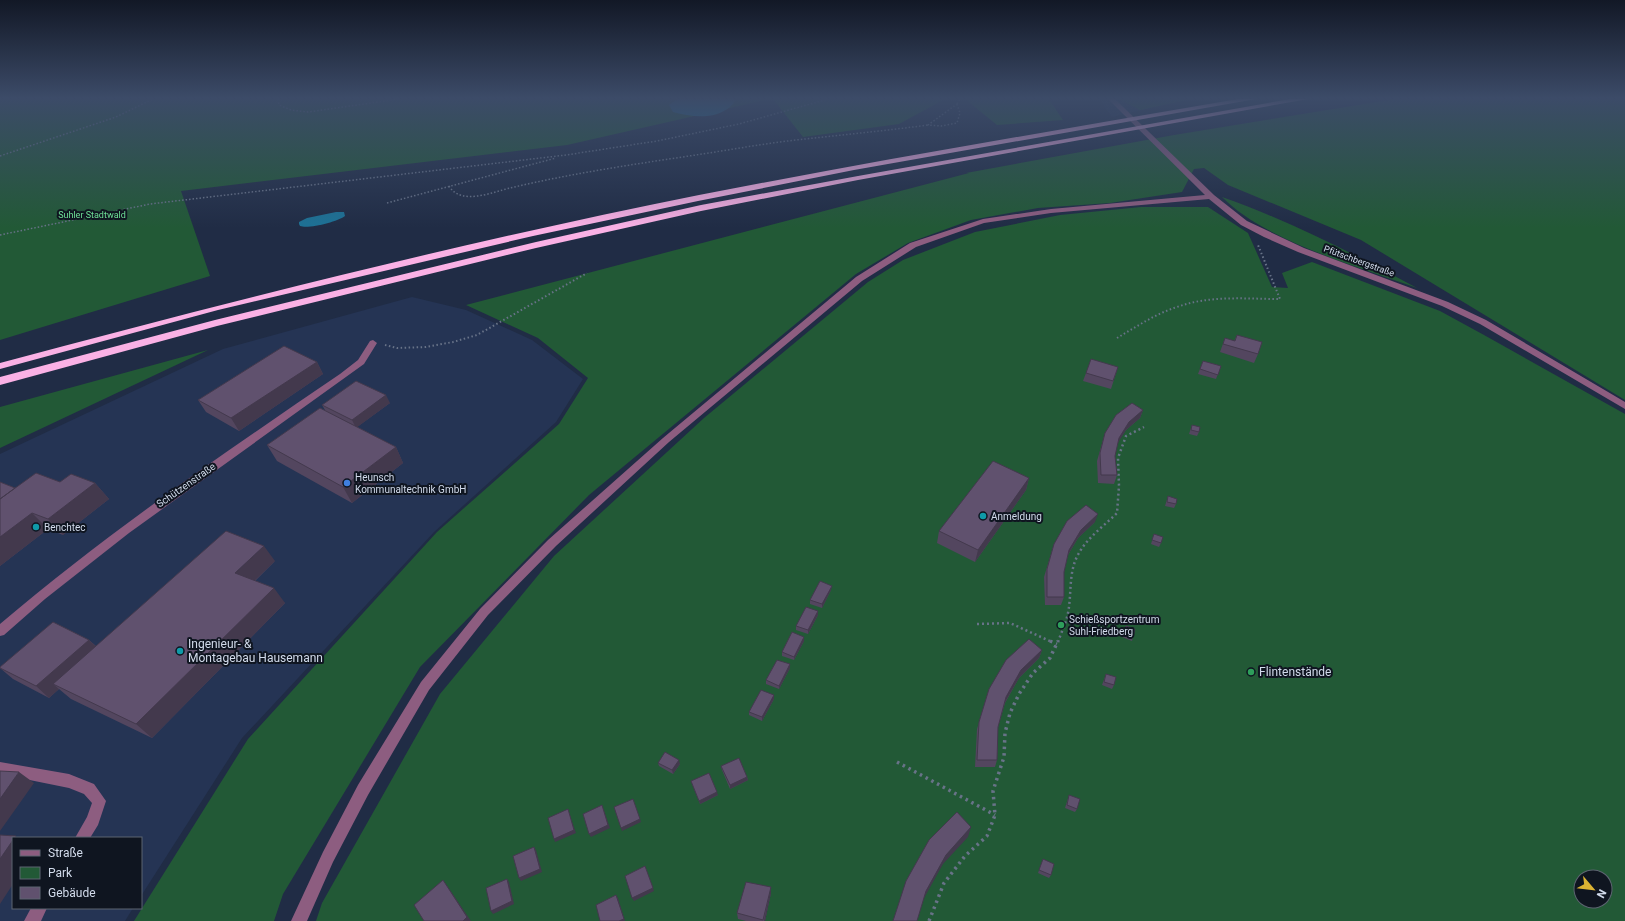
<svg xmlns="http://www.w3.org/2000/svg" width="1625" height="921" viewBox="0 0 1625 921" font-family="Roboto,sans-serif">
<rect width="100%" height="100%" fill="#202c45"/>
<path fill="#253454" d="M1099 99H1189L1112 117Z
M412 297 466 310 532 340 583 379 556 422 434 532 242 738 141 896V838H13V908H133L125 921H0V454L223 349Z"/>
<path fill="#225936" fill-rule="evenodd" d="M0 99H770L567 145 181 191 210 276 0 340Z
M773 99H945L899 124 803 137Z
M965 99H1049L1063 120 997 125Z
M1119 99H1192L1140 110Z
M1395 99H1625V400L1361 240 1228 185 1204 168 1194 169 1182 192 1110 203 1038 208 971 220 908 243 856 274 589 495 420 667 283 894 274 921H134L248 739 437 532 559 424 588 378 538 338 466 305 969 173H966L1174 135Z
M1222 197C1290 221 1354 254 1417 288 1359 267 1265 241 1222 197Z
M1141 207H1208L1248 233 1272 287 1288 288 1282 273 1312 262 1440 311 1484 335 1625 414V921H316L322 903 440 694 554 556 704 418 868 282 903 260 975 232 1060 215ZM1581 877H1605V901H1581Z
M208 350 0 448V407Z"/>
<path fill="#1d7195" d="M677 99H735C734 103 733 104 730 107 714 120 692 117 673 112L669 105Z
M336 212H344L345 216C337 222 309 229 300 226L299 224V222L307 218Z"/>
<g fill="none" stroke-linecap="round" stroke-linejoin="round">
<path stroke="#687388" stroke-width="1.5" stroke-dasharray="1.5 2" stroke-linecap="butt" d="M278 99 279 105 291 110 308 112 399 99
M957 104 960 113 957 123 941 126 928 125Z
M957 104 960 99
M0 156 116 117 153 99
M449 186C461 206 493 192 510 188 569 174 629 165 689 156 724 151 760 144 796 140 840 135 884 131 928 125
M387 203 556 158
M0 235 150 204 566 155 657 141 739 124 828 99"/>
<path stroke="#687388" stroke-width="2" stroke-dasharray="1.5 2.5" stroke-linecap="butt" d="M1117 338C1136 327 1155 314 1177 307 1210 295 1245 299 1280 299L1258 245
M385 345 397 348 426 347 453 342 477 335 587 273"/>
<path stroke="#687388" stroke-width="2.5" stroke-dasharray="2 3" stroke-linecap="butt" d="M977 624 1010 623 1052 642
M1058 642C1061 633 1066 623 1068 613 1072 593 1068 571 1079 553 1088 537 1104 526 1117 513L1119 486 1118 458 1126 436 1144 427"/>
<path stroke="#687388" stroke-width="3.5" stroke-dasharray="2.5 4" stroke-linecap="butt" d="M1050 641 1057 644
M897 762 995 815
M929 921 944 883 965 856 987 836 995 815 993 791 1004 757 1005 733 1010 713 1019 694 1033 673 1050 658 1058 641"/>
<path fill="#8d5d80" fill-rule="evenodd" d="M1108 99H1115L1214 195 1247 221 1304 248 1448 302 1486 320 1625 402V409L1480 324 1442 306 1298 252 1264 237 1241 225 1209 199 1051 213 984 223 916 247 862 281 669 442 556 546 488 615 429 690 368 795 333 862 307 921H291L323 852 358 785 421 682 480 609 548 540 663 438 856 277 910 243 983 219 1051 209 1205 195Z
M373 340 377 343 364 364 129 533 45 599 4 635 0 636V624C107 533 224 453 340 374L358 360 370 341Z
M0 762 69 774 94 784 106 801 98 825 90 838H75L87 817 92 803 84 794 69 788 0 774Z
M31 908H47L41 921H24Z"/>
<path fill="#fab1e5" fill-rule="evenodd" d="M1238 99H1256L854 170 698 201 533 236 218 310 0 369V363C231 301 464 242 699 195 878 160 1058 130 1238 99Z
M1290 99H1308L858 180 701 211 536 248 217 326 0 385V377L215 320 536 242 701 205 858 176Z"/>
</g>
<path fill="#53465f" d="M1237 335 1258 354 1254 363 1220 352 1225 338 1234 341Z
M1203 361 1221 366 1216 379 1198 374Z
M317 362 323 374 239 431 206 412 198 400Z
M1118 367 1111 389 1083 381 1086 373Z
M390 403 357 427 396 447 403 463 352 503 277 461 267 445 325 410 322 405Z
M1143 410 1140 418 1126 430 1117 443 1115 456 1117 475 1114 484 1098 483 1097 461 1105 433Z
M1192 425 1199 432 1197 436 1189 434Z
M1029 478 1026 490 975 562 937 543 939 531Z
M0 482 15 488 60 482 95 483 109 499 63 535 48 529 0 566Z
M1168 496 1176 504 1174 508 1165 506Z
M1095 522 1078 538 1068 555 1064 572V597L1061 605H1045L1044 577 1054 544Z
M1154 534 1161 543 1159 547 1151 544Z
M275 561 255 581 285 603 152 738 71 699 59 689 49 698 13 679 0 668 89 640 96 646Z
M831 590 822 608 810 604V600Z
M818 611V615L808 634 796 630V626Z
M1126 626 1133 637 1132 641 1122 637Z
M804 641 794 660 782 656V652Z
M1042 650 1039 658 1019 678 1005 703 998 727 997 760 995 767H975L977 729 989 689Z
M790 668 779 689 766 684V680Z
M1106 674 1114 685 1112 689 1102 685Z
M774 695V699L762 721 749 715V712Z
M658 763 680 764 673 774 659 766Z
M721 766 747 777 748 780 730 789 722 770Z
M691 781 718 795 700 804Z
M1069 795 1077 809 1075 812 1065 808Z
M1043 859 1051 875 1049 878 1038 873Z
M771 893 765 921H746L738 919 737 913Z"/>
<path fill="#43394d" d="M317 362 323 374 239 431 231 418Z
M386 395 390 403 356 428 352 420Z
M1143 410 1140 418 1126 430 1116 446 1119 438 1129 422Z
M396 447 403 463 352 503 343 487Z
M1029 478 1026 490 975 562 978 550Z
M95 483 109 499 63 535 48 519Z
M32 513 48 529 0 566V537Z
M1098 514 1095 522 1078 538 1066 558 1069 550 1081 530Z
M264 546 275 561 247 588 235 573Z
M832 586 831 590 822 608V604Z
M274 588 285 603 152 738 136 724Z
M818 611V615L808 634V630Z
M804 637V641L794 660V657Z
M89 640 102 652 53 684 59 689 49 698 36 686Z
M1042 650 1039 658 1019 678 1004 704 1006 697 1021 670Z
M790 664V668L779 689V686Z
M774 695V699L762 721V717Z
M679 760 680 764 673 774 672 770Z
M19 772 34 783 0 831V799Z
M747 777 748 780 730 789V785Z
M717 792 718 795 700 804 699 801Z
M603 808 610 828 591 837 589 834Z
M568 809 569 813 576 833 555 842 554 839Z
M640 819 641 822 622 831 621 828Z
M971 827 968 837 943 864 923 900 926 891 946 855Z
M13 840V884L0 904V859Z
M534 847 536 850 542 872 521 881 519 878Z
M645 866 654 891 634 901 632 898Z
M507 879 509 882 514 904 493 914 491 911Z
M443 880 448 887 471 921H463Z
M771 887V893L765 921H764Z
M616 895 618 898 625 921H619Z"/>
<path fill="#60516e" stroke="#43394d" d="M1237 335 1262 342 1258 354 1223 344 1225 338 1235 341Z
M284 346 317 362 231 418 198 400Z
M1091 359 1118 367 1113 381 1086 373Z
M1203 361 1221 366 1218 375 1200 369Z
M356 381 386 395 352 420 322 405Z
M1132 403 1143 410 1129 422 1119 438 1115 456 1117 475H1101L1100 453 1105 433 1116 415Z
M320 408 396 447 343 487 267 445Z
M1192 425 1200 427 1199 432 1191 430Z
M993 461 1029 478 978 550 939 531Z
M36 473 60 482 71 474 95 483 48 519 32 513 0 537V499Z
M0 482 15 488 0 499Z
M1168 496 1177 499 1176 504 1167 502Z
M1086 505 1098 514 1081 530 1069 550 1064 572V597H1047V569L1054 544 1067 521Z
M226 531 264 546 235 573 274 588 136 724 53 684Z
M1154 534 1163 537 1161 543 1152 540Z
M820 581 832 586 822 604 810 600Z
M806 607 818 611 808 630 796 626Z
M53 622 89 640 36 686 0 668V667Z
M1126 626 1135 629 1133 637 1124 633Z
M792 632 804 637 794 657 782 652Z
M1029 639 1042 650 1021 670 1006 697 998 727 997 760H977L979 722 989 689 1006 660Z
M777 660 790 664 779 686 766 680Z
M1106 674 1116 677 1114 685 1104 682Z
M761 690 774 695 762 717 749 712Z
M665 752 679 760 672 770 658 763Z
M739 758 747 777 730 785 721 766Z
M0 771 19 772 0 799Z
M709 773 717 792 699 801 691 781Z
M1069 795 1080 799 1077 809 1067 805Z
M633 799 640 819 621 828 614 807Z
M602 805 608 825 589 834 583 814Z
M568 809 574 830 554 839 548 818Z
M957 812 971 827 946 855 926 891 917 921H893L906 881 929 840Z
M0 835 16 836 14 838H13V840L0 859Z
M534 847 540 869 519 878 513 856Z
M1043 859 1054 864 1051 875 1039 870Z
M645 866 653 888 632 898 625 876Z
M507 879 512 901 491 911 486 888Z
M443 880 467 917 463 921H424L414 905Z
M746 882 771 887 763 920 737 913Z
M616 895 624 919 619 921H600L596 905Z"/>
<linearGradient id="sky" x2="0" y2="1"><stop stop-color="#121826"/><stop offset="0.43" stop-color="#3c4b68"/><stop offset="1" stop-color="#3c4b68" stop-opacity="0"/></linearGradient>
<rect width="1625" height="228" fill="url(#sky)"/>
<circle fill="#3f7fe0" stroke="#0f1520" stroke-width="1.5" cx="347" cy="483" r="4"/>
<g fill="#0f9aa8" stroke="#0f1520" stroke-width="1.5">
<circle cx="983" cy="516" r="4"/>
<circle cx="36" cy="527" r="4"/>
<circle cx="180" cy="651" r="4"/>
</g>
<g fill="#2e9e5b" stroke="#0f1520" stroke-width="1.5">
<circle cx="1061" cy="625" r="4"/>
<circle cx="1251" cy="672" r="4"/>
</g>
<g text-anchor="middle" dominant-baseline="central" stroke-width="4" stroke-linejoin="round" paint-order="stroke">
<g font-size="9" fill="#6ee096" stroke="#0f1520">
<text x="92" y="215">Suhler Stadtwald</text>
</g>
<g font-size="9" fill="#d2dbeb" stroke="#0f1520">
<text transform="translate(1359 261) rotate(20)">Pfütschbergstraße</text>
</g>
<g font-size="10" fill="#d2dbeb" stroke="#0f1520" text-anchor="start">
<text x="355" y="477">Heunsch<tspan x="355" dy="12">Kommunaltechnik GmbH</tspan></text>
<text x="991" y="516">Anmeldung</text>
<text x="44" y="527">Benchtec</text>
<text x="1069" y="619">Schießsportzentrum<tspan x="1069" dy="12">Suhl-Friedberg</tspan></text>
</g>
<g font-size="10" fill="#d2dbeb" stroke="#0f1520">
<text transform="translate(186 485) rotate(-35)">Schützenstraße</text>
</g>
<g font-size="12" fill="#d2dbeb" stroke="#0f1520" text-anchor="start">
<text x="188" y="644">Ingenieur- &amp;<tspan x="188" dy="14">Montagebau Hausemann</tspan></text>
<text x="1259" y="672">Flintenstände</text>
</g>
</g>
<rect x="12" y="837" width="130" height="72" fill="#0f1520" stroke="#5d6471"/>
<rect x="20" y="850" width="20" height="6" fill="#8d5d80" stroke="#5d6471"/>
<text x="48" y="857" font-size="12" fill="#d2dbeb">Straße</text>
<rect x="20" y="867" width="20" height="12" fill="#225936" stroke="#5d6471"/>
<text x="48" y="877" font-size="12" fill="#d2dbeb">Park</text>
<rect x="20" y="887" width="20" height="12" fill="#60516e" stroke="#5d6471"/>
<text x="48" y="897" font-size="12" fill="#d2dbeb">Gebäude</text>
<g transform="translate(1593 889) rotate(118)"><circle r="19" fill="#0f1520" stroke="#5d6471"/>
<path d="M0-3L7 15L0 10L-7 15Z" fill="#dbb233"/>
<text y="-6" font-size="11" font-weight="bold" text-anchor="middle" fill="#d2dbeb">N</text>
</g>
</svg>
